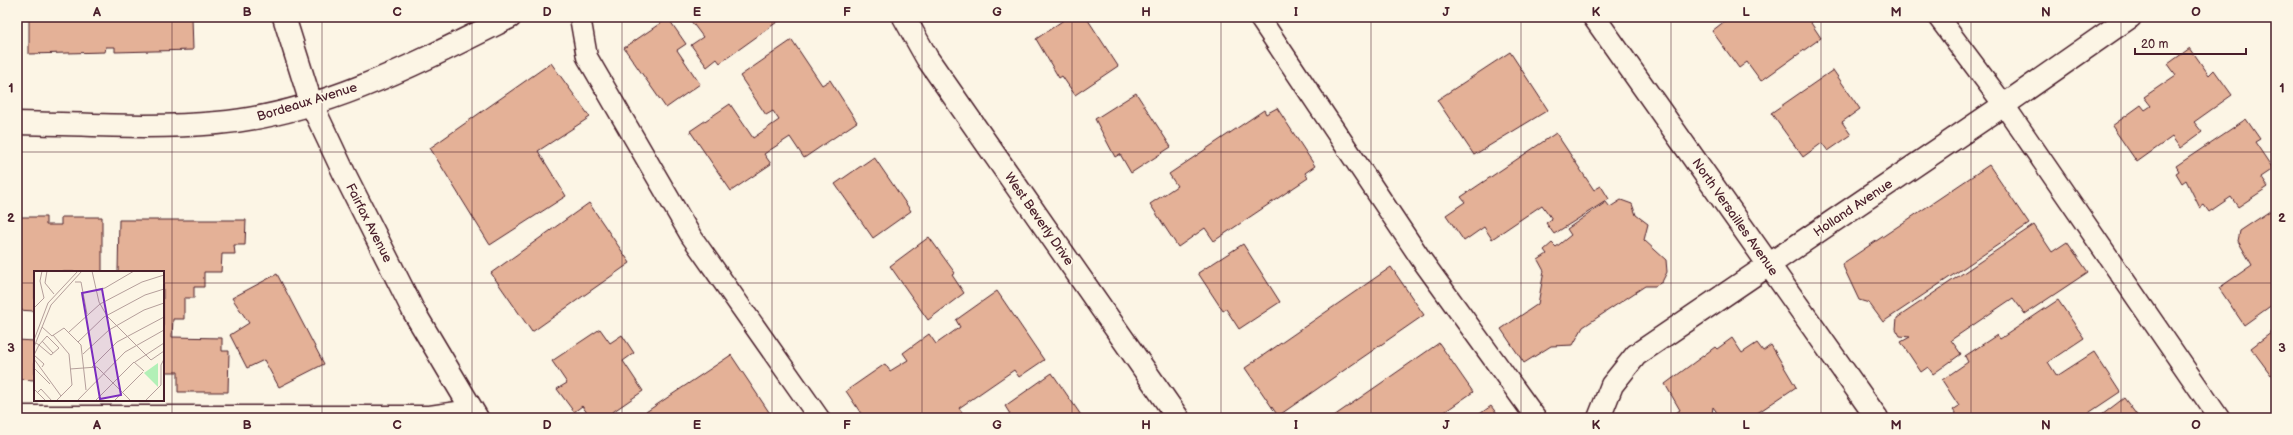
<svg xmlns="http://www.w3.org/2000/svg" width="2293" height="435" viewBox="0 0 2293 435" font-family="'Balsamiq Sans',sans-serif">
<rect width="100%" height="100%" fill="#fcf5e5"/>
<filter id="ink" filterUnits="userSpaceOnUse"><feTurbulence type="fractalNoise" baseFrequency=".025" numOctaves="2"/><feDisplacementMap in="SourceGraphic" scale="8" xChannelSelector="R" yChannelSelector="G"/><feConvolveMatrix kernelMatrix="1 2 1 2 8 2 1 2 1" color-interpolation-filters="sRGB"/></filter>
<g filter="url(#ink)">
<path fill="#e4b197" stroke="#4a1f2b" d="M29 17H192L193 50 115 52V47H106L105 52 29 54Z
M688 17H784L720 63 717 59 707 67 691 45 703 37Z
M1068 17H1086L1118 66 1075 95 1062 76 1059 78 1036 39Z
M1730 17H1807L1821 38 1761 81 1747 62 1739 68 1712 31Z
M668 18 686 44 677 50 700 84 666 108 624 48Z
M792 40 822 85 830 80 857 122 804 158 790 137 764 154 771 164 731 191 690 131 730 104 753 138 779 120 773 111 766 115 740 76Z
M2190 48 2209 75 2214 70 2232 95 2194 122 2202 132 2180 148 2172 137 2137 162 2112 126 2141 105 2145 110 2151 106 2144 97 2176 75 2168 64Z
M1510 52 1548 110 1474 155 1437 100Z
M551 63 590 117 538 151 566 196 490 245 430 148Z
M1833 70 1860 109 1842 122 1851 135 1828 151 1822 143 1803 157 1771 113Z
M1136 93 1171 147 1131 173 1120 154 1115 157 1095 119Z
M1277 108 1315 166 1305 173 1308 178 1214 241 1205 228 1178 247 1150 204 1177 186 1169 174 1264 110 1266 114Z
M2246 119 2260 139 2255 142 2273 169 2261 177 2268 187 2238 207 2231 197 2209 212 2204 205 2200 208 2186 180 2182 183 2176 173 2179 171 2176 166Z
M1556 133 1594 190 1601 186 1609 199 1554 234 1546 223 1552 219 1542 205 1492 239 1484 227 1464 241 1446 215 1465 202 1461 197Z
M874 157 911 211 873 238 835 184Z
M1989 165 2029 224 1883 322 1869 303 1859 300 1842 264Z
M1621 200 1632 204 1636 215 1648 224 1644 240 1666 260 1667 272 1662 282 1655 286H1645L1583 327 1573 345 1551 346 1524 363 1501 329 1538 304 1544 271 1538 260 1547 254 1544 250 1552 243 1556 247 1571 235 1567 229 1606 202 1610 207Z
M589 203 630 263 532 332 491 273Z
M2276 207V302L2244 325 2219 288 2252 265 2238 241 2240 231Z
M17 217H46V225H61V217H102V272H35V311L17 310Z
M119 220H246L245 245H234L235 254H222L221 272H204V287H194V298H184V319H173L172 337 222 338V351H229L228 392H178V372H163V272H118Z
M2034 225 2052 252 2067 242 2088 272 2025 314 2013 298 1951 340 1961 354 1933 374 1928 367 1921 372 1901 342 1910 337 1900 336 1896 329 1897 318Z
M929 237 955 273 952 275 964 293 928 320 890 266Z
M1243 244 1280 302 1239 329 1226 309 1223 311 1198 273Z
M1391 267 1424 315 1278 416 1245 368Z
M277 274 324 364 279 387 264 360 247 368 230 335 249 323 232 298Z
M997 291 1044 360 1019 377 1014 370 959 408 964 415 960 418H864L846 391 885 364 890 371 908 360 903 353 929 334 936 344 960 327 956 320Z
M2058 300 2084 338 2048 362 2057 376 2094 352 2120 392 2081 418H1959L1953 410 1959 406 1942 380 1968 362 1965 356 1997 335 2000 339Z
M600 329 610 343 622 335 634 353 623 361 643 391 604 418H591L582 406 574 412 557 389 567 383 552 361Z
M2276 329V371L2271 375 2251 348Z
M1732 338 1742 353 1757 343 1763 351 1771 345 1796 387 1750 418 1747 416 1744 418H1721L1713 407 1712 414 1707 418H1669L1680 410 1665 384 1715 347 1717 349Z
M17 340 35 341V380L17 379Z
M1439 343 1473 392 1436 418H1331Z
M731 355 773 418H637Z
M1052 373 1083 418H1003L1010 414 1005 406Z
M2124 398 2139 418H2098Z
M1491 406 1500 418H1474Z
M1771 412 1775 418H1761Z"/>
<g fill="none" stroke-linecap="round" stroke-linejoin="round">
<g stroke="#4a1f2b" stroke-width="23">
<path id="service" d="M580 17 587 57 691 236 819 418
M1259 17 1421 259 1536 418
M1938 17 2004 105 2219 418
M17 416H430L471 410"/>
</g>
<g stroke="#4a1f2b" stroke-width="25">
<path id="minor" d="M284 17 311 103 344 173 414 312 477 418
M904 17 927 58 1178 418
M1594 17 1877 418
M17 123C83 124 151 129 217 123 319 115 420 62 510 17
M1599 418 1612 385 1636 355 2004 105 2130 17"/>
</g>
<use href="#service" stroke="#fcf5e5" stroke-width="20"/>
<use href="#minor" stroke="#fcf5e5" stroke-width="22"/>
</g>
</g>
<path fill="none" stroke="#4a1f2b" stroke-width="1" stroke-opacity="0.55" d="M172 17V418M322 17V418M472 17V418M622 17V418M772 17V418M922 17V418M1072 17V418M1221 17V418M1371 17V418M1521 17V418M1671 17V418M1821 17V418M1971 17V418M2121 17V418M17 152H2276M17 283H35M163 283H2276"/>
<g text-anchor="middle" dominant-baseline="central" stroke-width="3.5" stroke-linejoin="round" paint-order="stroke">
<g font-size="13" fill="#4a1f2b" stroke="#fcf5e5">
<text transform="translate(307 102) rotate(-17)">Bordeaux Avenue</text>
<text transform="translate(1853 208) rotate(-34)">Holland Avenue</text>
<text transform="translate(1735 217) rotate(55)">North Versailles Avenue</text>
<text transform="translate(1039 219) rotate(55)">West Beverly Drive</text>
<text transform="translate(369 223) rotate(63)">Fairfax Avenue</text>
</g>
</g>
<g transform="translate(34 271)">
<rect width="130" height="130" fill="#fcf5e5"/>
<path d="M124 92V116L110 102Z" fill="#b2f0b7"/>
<path fill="none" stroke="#b59f9b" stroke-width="1" d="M13 0 11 12 20 23M58 0 65 31 73 45 117 89 130 80M41 11H47L53 43M62 19 71 17 100 0M0 37 10 27 6 10 8 0M8 56 18 65 30 57 47 74 52 119M35 61 66 33 108 11 130 4M19 64 35 83 38 114 27 125M13 65 25 77 17 84 5 74ZM0 69 14 32 44 0M8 70 19 82M44 71 70 46 111 24 130 18M0 76 17 34 48 0M49 83 75 59 110 39 130 32M0 84 10 93 8 96M0 84 5 74 2 72M0 88 27 125 22 130M101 91 130 72M58 96 83 71 130 46M0 97 16 113M36 98 63 96 97 130M0 118 12 130M4 121 7 118 18 130M43 130 91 81 130 59M61 130 100 91 110 100M80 130 109 101M111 130 127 114V94L130 88"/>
<path fill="#7b2cbf" fill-opacity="0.15" stroke="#7b2cbf" stroke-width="2" d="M68 18 87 124 66 128 48 22Z"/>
<rect width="130" height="130" fill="none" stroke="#4a1f2b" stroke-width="2"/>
</g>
<rect width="2293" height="435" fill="none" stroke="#fcf5e5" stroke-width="44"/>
<path d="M2135 48v6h111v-6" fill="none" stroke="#4a1f2b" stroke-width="2"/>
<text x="2141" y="48" font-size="12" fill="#4a1f2b" stroke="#fcf5e5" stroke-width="3" paint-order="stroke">20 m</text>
<rect x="22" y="22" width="2249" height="391" fill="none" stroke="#4a1f2b" stroke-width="1.5"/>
<g font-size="13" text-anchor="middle" font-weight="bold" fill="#4a1f2b">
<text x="97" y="16">A</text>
<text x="247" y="16">B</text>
<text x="397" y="16">C</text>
<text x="547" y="16">D</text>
<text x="697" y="16">E</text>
<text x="847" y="16">F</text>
<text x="997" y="16">G</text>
<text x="1146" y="16">H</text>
<text x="1296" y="16">I</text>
<text x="1446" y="16">J</text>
<text x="1596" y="16">K</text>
<text x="1746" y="16">L</text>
<text x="1896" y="16">M</text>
<text x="2046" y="16">N</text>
<text x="2196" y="16">O</text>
<text x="11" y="92">1</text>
<text x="2282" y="92">1</text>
<text x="11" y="222">2</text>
<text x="2282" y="222">2</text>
<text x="11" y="352">3</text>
<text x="2282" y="352">3</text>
<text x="97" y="429">A</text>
<text x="247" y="429">B</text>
<text x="397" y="429">C</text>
<text x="547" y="429">D</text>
<text x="697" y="429">E</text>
<text x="847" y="429">F</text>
<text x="997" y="429">G</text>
<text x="1146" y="429">H</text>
<text x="1296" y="429">I</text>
<text x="1446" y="429">J</text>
<text x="1596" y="429">K</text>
<text x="1746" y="429">L</text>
<text x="1896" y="429">M</text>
<text x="2046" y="429">N</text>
<text x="2196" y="429">O</text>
</g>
</svg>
